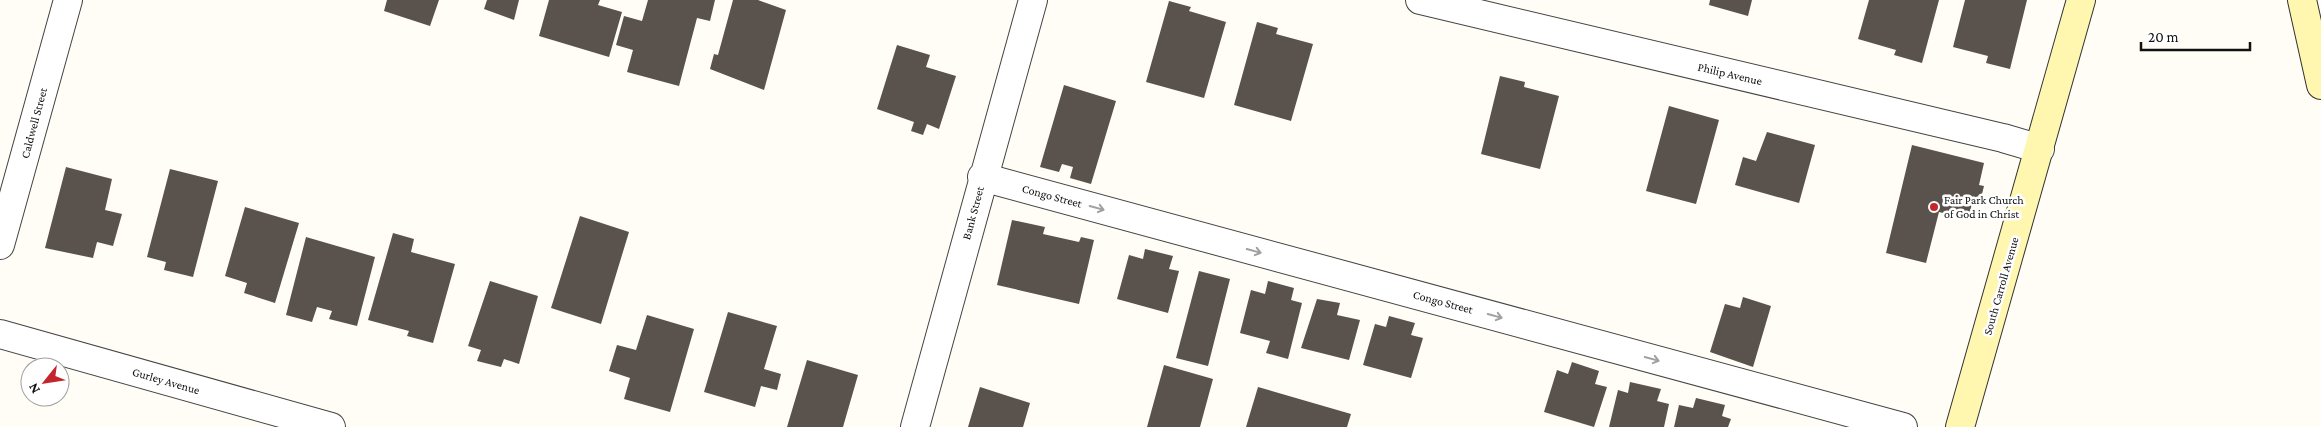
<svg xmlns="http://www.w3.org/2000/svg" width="2321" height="427" viewBox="0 0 2321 427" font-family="'Crimson Pro',serif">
<rect width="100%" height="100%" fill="#fffdf5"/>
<path fill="#5a524d" d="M387 0H439L430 26 384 11Z
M487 0H519L514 20 484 9Z
M549 0H600L598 5 622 12 609 57 539 36Z
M648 0H715L710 21 697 18 679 86 627 72 633 50 616 45 624 16 642 21Z
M733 0H758L786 10 764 90 710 69 714 54 718 55Z
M1710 0H1752L1748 16 1709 5Z
M1869 0H1939L1922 63 1894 55 1896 50 1858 39Z
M1965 0H2027L2010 69 1986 63 1988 56 1953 47Z
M1169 1 1191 7 1189 11 1226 22 1204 98 1146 82Z
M1257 22 1278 28 1276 34 1313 44 1291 121 1234 105Z
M897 45 930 55 926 67 956 76 939 129 927 124 923 135 911 131 914 122 877 109Z
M1500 76 1525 82 1524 87 1559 96 1540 169 1481 154Z
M1064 85 1116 101 1091 184 1070 178 1073 167 1062 164 1059 172 1040 167Z
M1669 106 1719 120 1696 204 1646 191Z
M1767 132 1815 145 1799 203 1735 185 1743 157 1756 161Z
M1912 145 1984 163 1979 185 1984 186 1980 202 1973 200 1968 219 1939 212 1926 263 1886 253Z
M66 167 112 179 105 210 122 214 113 246 97 242 93 258 45 248Z
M170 169 218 181 193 277 164 270 166 262 147 257Z
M245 207 299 223 275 303 244 293 247 283 225 276Z
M580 216 629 232 601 324 551 308Z
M1012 220 1045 227 1043 234 1079 242 1081 237 1094 240 1079 304 997 285Z
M393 233 414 239 411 252 455 264 433 343 407 336 409 331 368 320Z
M306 237 375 257 357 326 329 319 332 311 317 307 312 322 286 315Z
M1145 249 1173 256 1169 269 1179 271 1168 313 1117 299 1129 255 1143 259Z
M1199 271 1230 279 1208 366 1176 358Z
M490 281 538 296 519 364 504 359 501 367 477 361 481 350 468 346Z
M1268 281 1294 288 1291 300 1302 303 1288 359 1266 353 1270 341 1240 333 1251 290 1265 294Z
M1743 297 1771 306 1753 367 1710 352 1725 304 1740 308Z
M1317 299 1340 303 1337 315 1360 320 1349 360 1301 348Z
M728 312 777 326 764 369 781 374 777 390 761 386 755 407 704 392Z
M647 315 694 329 670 412 624 399 630 378 609 371 617 345 636 350Z
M1389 316 1415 323 1411 335 1423 338 1411 378 1363 365 1375 324 1386 327Z
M807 360 858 375 843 427H787Z
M1572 362 1599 371 1595 384 1607 387 1594 427 1544 412 1557 370 1568 374Z
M1164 365 1213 379 1200 427H1147Z
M1630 382 1661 389 1657 401 1669 404 1664 427H1609L1618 390 1628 393Z
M980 387 1030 403 1023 427H968Z
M1258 387 1351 414 1347 427H1246Z
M1696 398 1725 405 1722 416 1731 419 1728 427H1674L1679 405 1693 408Z"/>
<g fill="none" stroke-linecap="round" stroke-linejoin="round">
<g stroke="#444" stroke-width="30">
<path id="street" d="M1420 0 2003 138 2040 149
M982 177 1903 427
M0 245 68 0
M0 334 331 427
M915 427 1033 0"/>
</g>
<g stroke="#333" stroke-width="30">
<path id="secondary" d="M2302 0 2321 85
M1960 427 2081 0"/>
</g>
<use href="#street" stroke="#fff" stroke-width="28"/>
<use href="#secondary" stroke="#fff6b0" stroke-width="28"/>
</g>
<defs><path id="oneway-shaft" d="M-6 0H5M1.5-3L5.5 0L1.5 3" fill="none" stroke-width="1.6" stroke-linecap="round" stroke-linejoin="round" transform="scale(1.25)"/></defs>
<g stroke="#a0a0a0">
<use href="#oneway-shaft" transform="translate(1097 208) rotate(15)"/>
<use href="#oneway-shaft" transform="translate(1254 251) rotate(15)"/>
<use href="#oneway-shaft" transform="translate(1495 316) rotate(15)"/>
<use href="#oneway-shaft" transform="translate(1652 359) rotate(15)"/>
</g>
<circle fill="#c4262e" stroke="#fff" stroke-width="2" cx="1934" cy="207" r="5"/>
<g text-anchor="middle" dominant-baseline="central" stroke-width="5" stroke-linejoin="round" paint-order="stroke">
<g font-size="12" fill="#111" stroke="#fff">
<text transform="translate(1730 74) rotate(13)">Philip Avenue</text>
<text transform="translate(34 123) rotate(-75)">Caldwell Street</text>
<text transform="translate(1052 196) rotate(15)">Congo Street</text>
<text transform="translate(973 213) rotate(-75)">Bank Street</text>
<text transform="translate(2001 286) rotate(-74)">South Carroll Avenue</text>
<text transform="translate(1443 302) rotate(15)">Congo Street</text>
<text transform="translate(166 381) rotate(16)">Gurley Avenue</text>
</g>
<g font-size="12" fill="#111" stroke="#fff" text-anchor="start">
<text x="1944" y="200">Fair Park Church<tspan x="1944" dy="14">of God in Christ</tspan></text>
</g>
</g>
<g transform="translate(45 382) rotate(240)"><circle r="24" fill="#ffffff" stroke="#a0a0a0"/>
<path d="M0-4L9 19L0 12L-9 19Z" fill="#c4262e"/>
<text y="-8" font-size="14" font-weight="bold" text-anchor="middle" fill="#111111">N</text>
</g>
<path d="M2141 42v8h109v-8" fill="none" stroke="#111111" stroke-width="2.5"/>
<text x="2148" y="42" font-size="15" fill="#111111" stroke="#ffffff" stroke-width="4" paint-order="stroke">20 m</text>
</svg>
